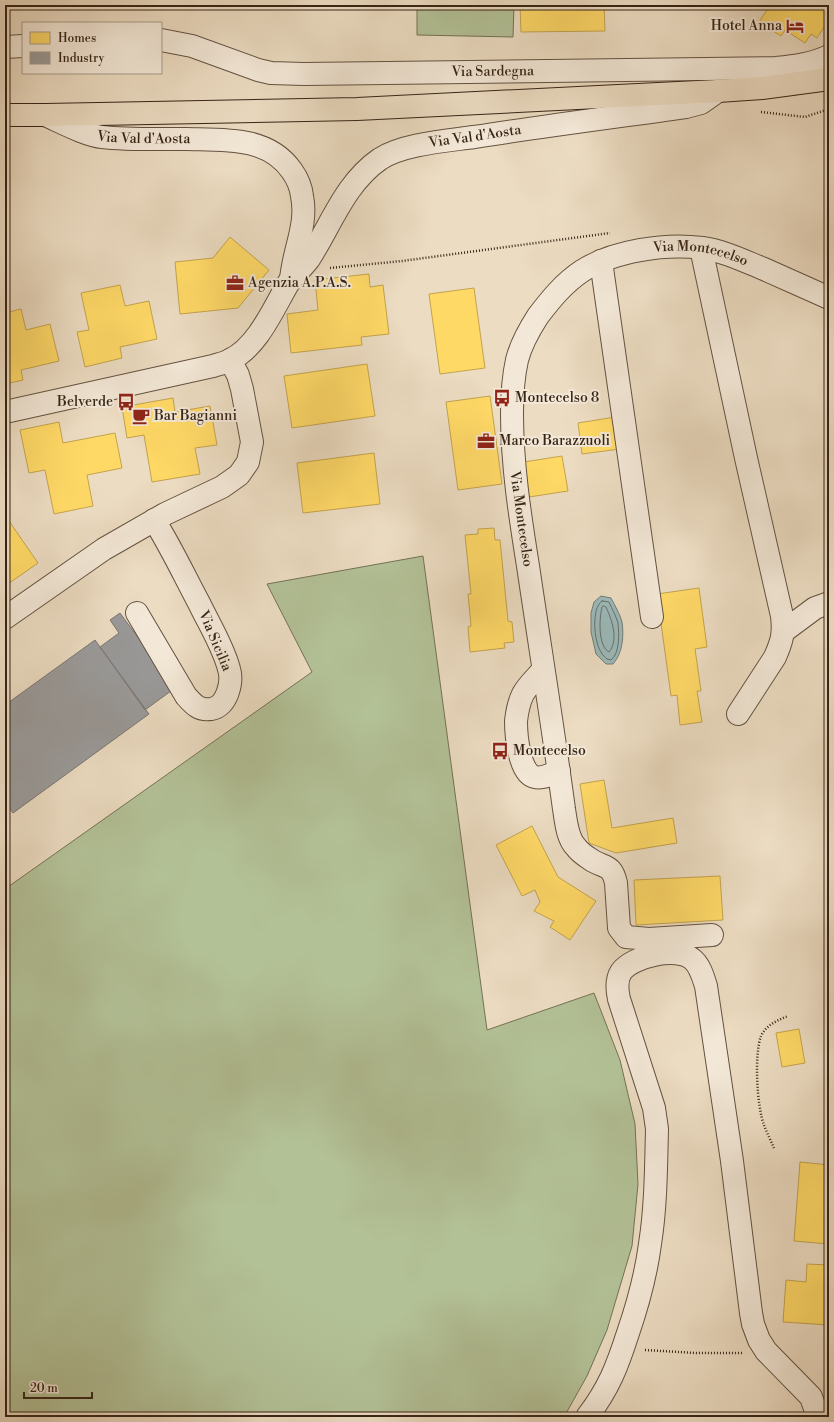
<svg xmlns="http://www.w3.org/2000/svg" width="834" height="1422" viewBox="0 0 834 1422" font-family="'Libre Bodoni',serif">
<rect width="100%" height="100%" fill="#ecdcc2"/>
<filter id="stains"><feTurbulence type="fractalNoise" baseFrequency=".005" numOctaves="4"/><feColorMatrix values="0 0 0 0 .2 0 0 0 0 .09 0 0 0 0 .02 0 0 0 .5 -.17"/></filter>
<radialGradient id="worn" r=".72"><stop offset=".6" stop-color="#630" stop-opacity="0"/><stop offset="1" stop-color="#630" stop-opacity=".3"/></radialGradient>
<path fill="#b3c197" stroke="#747256" d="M417 5H514L513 37 417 35Z
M423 556 487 1030 594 993 620 1060 635 1124 638 1184 632 1246 607 1330 587 1376 564 1417H5V889L312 672 267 584Z"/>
<path fill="#9bbabb" stroke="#737e79" d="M601 596 611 598C615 606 620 614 622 622 624 635 623 653 613 664H606L596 654 591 632V613L594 602Z"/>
<path fill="#ffd966" stroke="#c3a34e" d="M520 5H604L605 31 521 32Z
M770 5H829L827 11 829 13V19L817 38 811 34 805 43 785 30 781 36 759 22Z
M230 237 269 270 238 308 180 314 175 262 213 258Z
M369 274 370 287 383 285 389 334 361 337 362 345 291 353 287 314 318 310 315 280Z
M120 285 125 306 149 301 157 339 120 347 122 358 85 367 77 332 89 330 81 293Z
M474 288 485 368 440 374 429 294Z
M21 309 26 330 50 324 59 361 21 370 23 380 5 384V313Z
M367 364 375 416 292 428 284 376Z
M490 396 502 484 458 490 446 402Z
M173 398 175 412 210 406 217 445 195 448 200 474 152 482 144 435 127 438 122 407Z
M615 417 620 449 582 454 578 423Z
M59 422 63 443 115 433 122 468 87 475 93 506 54 514 45 470 29 473 20 430Z
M374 453 380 504 303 513 297 463Z
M562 456 568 491 529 497 524 462Z
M9 521 38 563 5 586V524Z
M494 528 495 540H500L508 621 512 622 514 642 504 643 505 648 470 652 468 627 471 626 468 594H471L465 535 478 534V529Z
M699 588 707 647 695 649 701 691H697L702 722 680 725 677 695 671 696 657 594Z
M604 780 612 828 673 818 677 843 616 853 589 843 580 784Z
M532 826 558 877 596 901 570 940 550 927 554 921 534 911 540 902 535 890 522 896 496 845Z
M720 876 723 920 636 925 634 880Z
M799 1029 805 1063 782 1067 776 1033Z
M800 1162 829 1165V1244L794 1241Z
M807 1264 829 1265V1325L783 1322 786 1280 806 1282Z"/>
<path fill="#999" stroke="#7b7672" d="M120 613 175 688 145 710 100 647 119 633 110 620Z
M95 640 149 714 13 813 5 802V749L6 748 5 705Z"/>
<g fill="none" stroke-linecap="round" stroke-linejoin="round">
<path stroke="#686f68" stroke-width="1" d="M602 601 609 602C612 609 616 616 618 623 619 634 620 653 611 660L607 659C605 657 602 655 601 652 594 642 591 608 602 601Z
M604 606 606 607C612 620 619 640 609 652 598 646 599 619 602 607Z"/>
<g stroke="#645241" stroke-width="24">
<g id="minor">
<path id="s1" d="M161 40 192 46 258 70 271 73 304 74 776 68C795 66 812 64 829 56"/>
<path d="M5 47 23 46"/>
<path id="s2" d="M45 115C61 122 85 135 102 137 129 140 159 139 186 139 224 140 268 136 292 171 297 178 301 187 302 196 308 225 293 251 291 280"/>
<path d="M701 248 746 458 782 616C784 634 782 641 775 657L738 714"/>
<path d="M601 261 652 617"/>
<path id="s3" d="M5 412 213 366C219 364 225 363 230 360 258 347 274 307 289 282 295 274 303 267 309 259 331 225 345 183 380 159 403 144 446 141 474 137 544 126 615 117 686 107L701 103 718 91"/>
<path d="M137 613 186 696C193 704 199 711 211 709 227 707 233 682 229 669 223 646 209 624 199 603 184 575 171 547 154 520"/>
<path d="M5 618 104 549 165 514 222 487 239 475 248 462 252 442 242 389 238 375 230 360"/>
<path d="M784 631 815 608 829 603"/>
<path d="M543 670C536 678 528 685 523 694 519 702 517 712 516 721 516 734 519 774 535 777 543 779 552 774 559 771"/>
<path id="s4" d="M712 935 649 939 626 937 619 928 616 883C612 865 606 868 593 861 587 857 580 853 576 847 567 838 566 821 564 809 553 728 540 647 528 566 520 516 512 465 512 414 512 396 513 378 517 360 521 344 529 330 538 316 551 299 564 283 582 271 613 251 665 243 702 248 724 251 744 261 764 269 786 279 807 288 829 298"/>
<path d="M587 1417C609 1388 617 1367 628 1333 638 1304 646 1274 650 1244 656 1206 656 1167 657 1129L654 1108 619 999C617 990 616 980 621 972 632 956 677 946 692 959 700 965 703 977 706 986L732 1161 751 1313 753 1324 759 1340 766 1351 811 1397 818 1417"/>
</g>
</g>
<g stroke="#362416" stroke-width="24">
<path id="major" d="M5 115H45L357 109 718 91 762 88 829 79"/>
</g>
<path stroke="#362416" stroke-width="2.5" stroke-dasharray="1 2" stroke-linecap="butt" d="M761 112 805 117 829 109
M330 268 402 261 610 233
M774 1148C771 1141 767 1133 764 1125 757 1107 754 1055 761 1036 766 1025 778 1020 788 1016
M645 1350 696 1353H742"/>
<use href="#minor" stroke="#f3e8d7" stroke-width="22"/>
<use href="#major" stroke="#ecdcc2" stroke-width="22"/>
</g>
<defs>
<g id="hotel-bare" transform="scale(1.38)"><path d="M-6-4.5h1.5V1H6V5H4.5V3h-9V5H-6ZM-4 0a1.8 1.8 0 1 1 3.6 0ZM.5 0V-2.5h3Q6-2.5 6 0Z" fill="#8f2418" stroke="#f3e8d7" stroke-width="2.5" paint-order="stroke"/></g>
<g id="office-bare" transform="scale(1.38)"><path d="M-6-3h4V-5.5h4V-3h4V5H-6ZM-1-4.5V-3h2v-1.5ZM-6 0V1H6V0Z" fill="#8f2418" stroke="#f3e8d7" stroke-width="2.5" paint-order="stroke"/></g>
<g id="bus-bare" transform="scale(1.38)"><path d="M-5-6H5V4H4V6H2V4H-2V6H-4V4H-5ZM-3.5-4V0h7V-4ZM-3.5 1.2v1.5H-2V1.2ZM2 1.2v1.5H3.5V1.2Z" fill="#8f2418" stroke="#f3e8d7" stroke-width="2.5" paint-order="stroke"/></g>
<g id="cafe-bare" transform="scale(1.38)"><path d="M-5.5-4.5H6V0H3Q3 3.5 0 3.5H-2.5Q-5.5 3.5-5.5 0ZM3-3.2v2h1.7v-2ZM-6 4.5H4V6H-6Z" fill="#8f2418" stroke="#f3e8d7" stroke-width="2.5" paint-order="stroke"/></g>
</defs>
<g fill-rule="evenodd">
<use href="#hotel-bare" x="795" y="26"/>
<use href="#office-bare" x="235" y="283"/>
<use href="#bus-bare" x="502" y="398"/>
<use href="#bus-bare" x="126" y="402"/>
<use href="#cafe-bare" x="141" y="416"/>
<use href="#office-bare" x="486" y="441"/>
<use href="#bus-bare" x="500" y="751"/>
</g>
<g text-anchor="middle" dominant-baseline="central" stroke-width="4" stroke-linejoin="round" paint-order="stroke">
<g font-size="14" fill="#362416" stroke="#f3e8d7" text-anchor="start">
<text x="782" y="26" text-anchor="end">Hotel Anna</text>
<text x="248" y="283">Agenzia A.P.A.S.</text>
<text x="515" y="398">Montecelso 8</text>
<text x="113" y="402" text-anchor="end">Belverde</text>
<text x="154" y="416">Bar Bagianni</text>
<text x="499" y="441">Marco Barazzuoli</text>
<text x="513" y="751">Montecelso</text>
</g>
<g font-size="14" fill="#362416" stroke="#f3e8d7">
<text stroke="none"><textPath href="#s1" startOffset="337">Via Sardegna</textPath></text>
<text stroke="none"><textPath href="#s2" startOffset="103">Via Val d'Aosta</textPath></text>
<text stroke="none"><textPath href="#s3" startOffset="583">Via Val d'Aosta</textPath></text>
<text stroke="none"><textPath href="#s4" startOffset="928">Via Montecelso</textPath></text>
<text transform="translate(521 519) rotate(82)">Via Montecelso</text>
<text transform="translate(215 641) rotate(67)">Via Sicilia</text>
</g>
</g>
<rect width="834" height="1422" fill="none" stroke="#ecdcc2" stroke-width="20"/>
<rect x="6" y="6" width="822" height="1410" fill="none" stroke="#362416" stroke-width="2"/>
<rect x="10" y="10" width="814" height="1402" fill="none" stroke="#362416"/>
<rect x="22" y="22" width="140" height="52" fill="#f3e8d7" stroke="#a79a8a"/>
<rect x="30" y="32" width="20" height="12" fill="#ffd966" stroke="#a79a8a"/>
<text x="58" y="42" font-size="12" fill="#362416">Homes</text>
<rect x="30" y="52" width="20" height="12" fill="#999999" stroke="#a79a8a"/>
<text x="58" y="62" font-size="12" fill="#362416">Industry</text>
<path d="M24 1392v6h68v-6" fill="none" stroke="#362416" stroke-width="2"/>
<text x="30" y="1392" font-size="12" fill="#362416" stroke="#f3e8d7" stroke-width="3" paint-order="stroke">20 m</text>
<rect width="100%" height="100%" filter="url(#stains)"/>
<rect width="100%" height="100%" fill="url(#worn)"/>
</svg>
